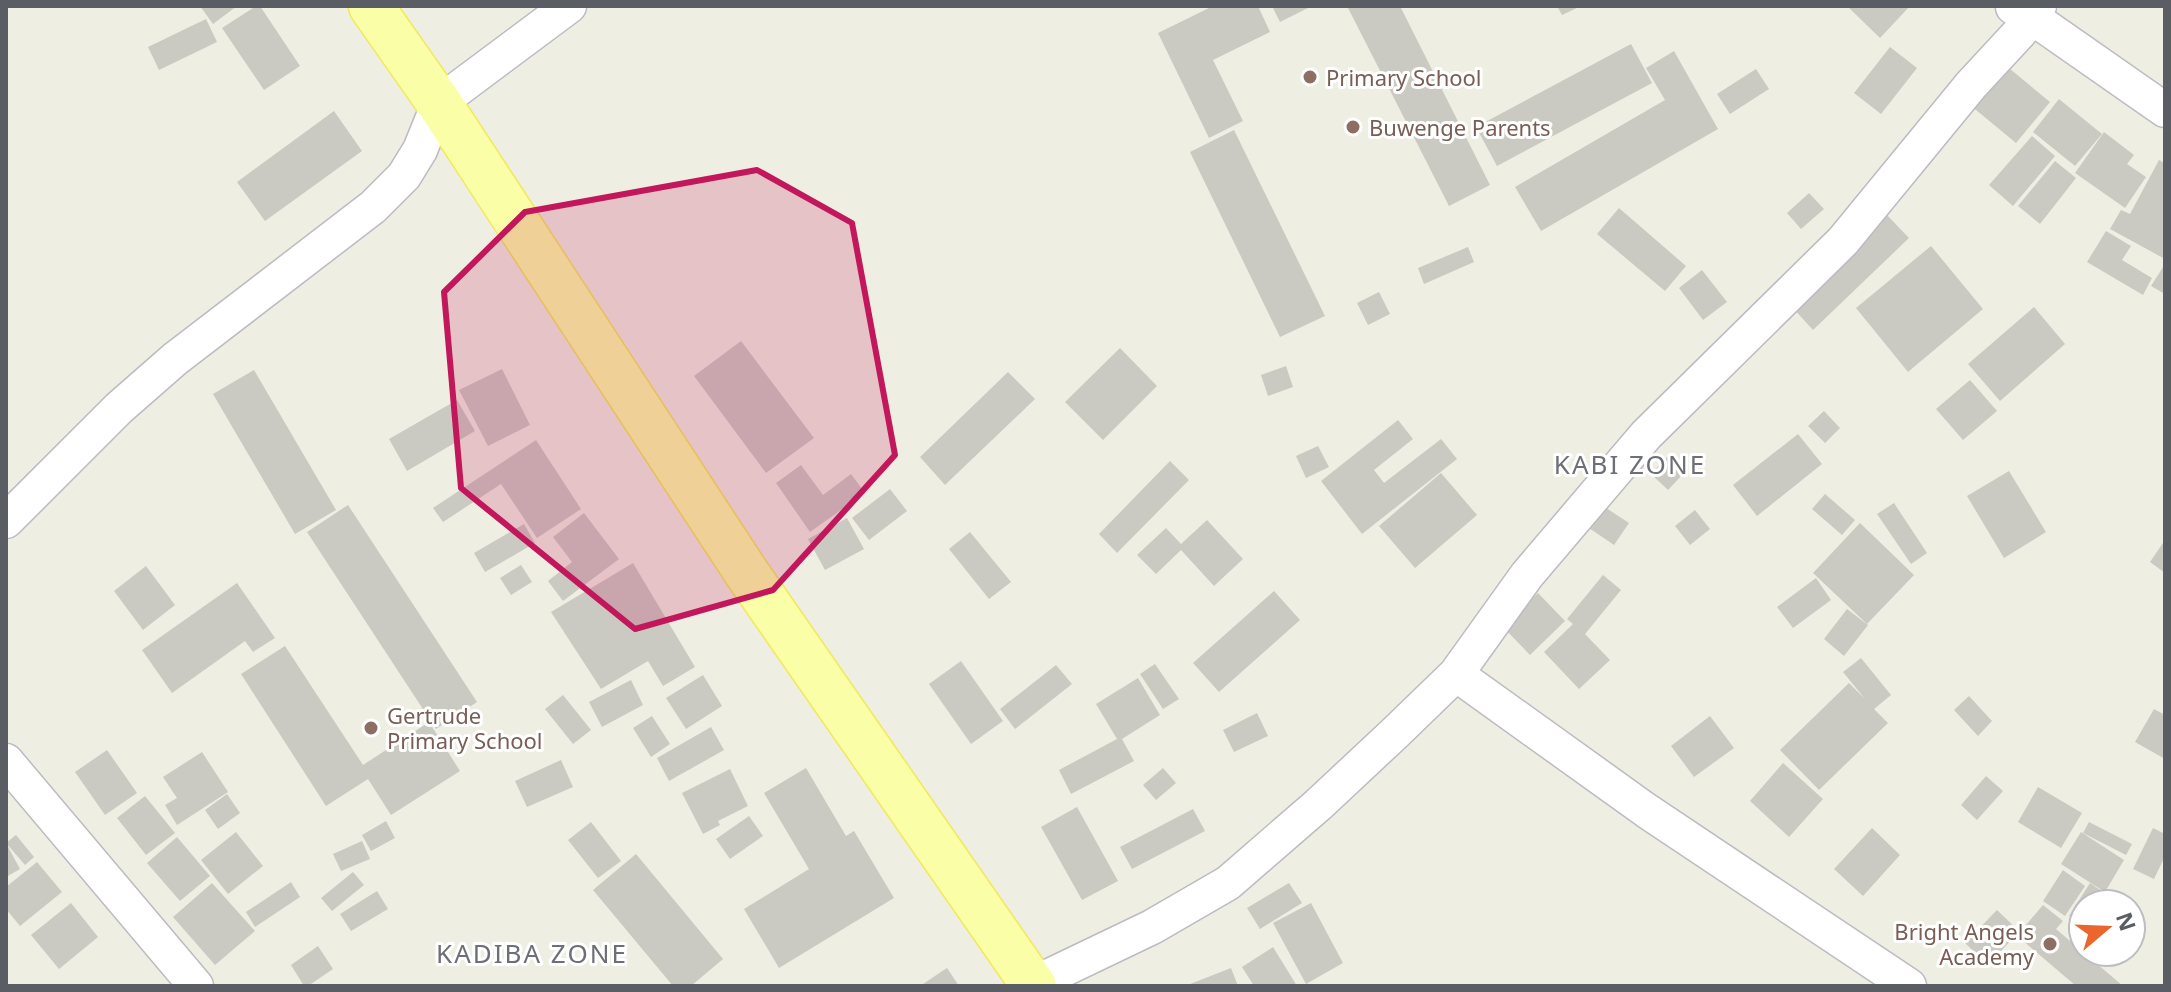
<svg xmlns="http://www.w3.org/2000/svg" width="2171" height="992" viewBox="0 0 2171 992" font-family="'Noto Sans',sans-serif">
<rect width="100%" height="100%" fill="#eeeee3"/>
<path fill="#cbcac2" d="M200 6H237L213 24Z
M256 6H260L300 66 264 90 222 28Z
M1213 6H1258L1270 32 1213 60 1243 121 1209 138 1158 33Z
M1272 6H1312L1280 22Z
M1347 6H1400L1490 185 1449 206Z
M1557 6H1581L1562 15Z
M1847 6H1910L1880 38Z
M206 19 217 42 159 70 148 47Z
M1631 44 1652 83 1497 166 1476 127Z
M1890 47 1917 68 1881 114 1854 93Z
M1674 51 1718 129 1541 231 1515 187 1665 100 1646 68Z
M2004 64 2050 102 2016 143 1970 105Z
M1756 69 1769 89 1730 114 1717 94Z
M2059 99 2102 134 2075 166 2033 132Z
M334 111 362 151 265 221 237 182Z
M1234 130 1325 316 1280 337 1190 152Z
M2104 132 2134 155 2127 164 2146 177 2125 208 2075 173Z
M2032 136 2055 156 2013 206 1989 185Z
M2159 160 2165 163V259L2110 229 2121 210 2130 214Z
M2055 161 2076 178 2040 224 2018 206Z
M1809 193 1824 209 1801 229 1787 213Z
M1619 208 1686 266 1665 291 1597 234Z
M1887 215 1909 238 1813 330 1792 307Z
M2106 231 2131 246 2122 260 2152 278 2143 295 2087 262Z
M1931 246 1983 309 1908 372 1856 308Z
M1468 247 1474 262 1424 284 1418 268Z
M2165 264V294L2151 286Z
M1702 270 1727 302 1703 320 1679 288Z
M1379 292 1390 314 1368 325 1357 303Z
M2034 307 2065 344 2000 401 1968 364Z
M741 341 814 438 766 473 694 376Z
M1120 348 1157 386 1103 440 1065 402Z
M1286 366 1293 387 1268 396 1261 375Z
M502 369 530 425 488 446 459 390Z
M254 370 336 510 295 534 213 394Z
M1008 372 1035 399 945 485 920 457Z
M1970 380 1997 411 1963 440 1936 409Z
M457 400 475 431 407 471 389 439Z
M1824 411 1840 428 1825 443 1808 426Z
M1398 420 1413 439 1374 470 1384 483 1441 439 1457 459 1362 534 1321 481Z
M1798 434 1822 464 1757 516 1733 485Z
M536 440 581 509 537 538 501 484 443 522 433 508Z
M1318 446 1329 467 1306 478 1296 456Z
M1667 457 1684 473 1668 490 1651 474Z
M1170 461 1189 480 1117 553 1099 534Z
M801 465 823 495 851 474 865 493 810 532 776 483Z
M2009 471 2046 532 2004 558 1967 496Z
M1441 473 1477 515 1415 568 1379 526Z
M890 489 907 511 869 540 852 518Z
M1825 494 1855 520 1842 535 1812 509Z
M1894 503 1927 553 1911 564 1877 514Z
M1600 504 1629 523 1614 545 1586 526Z
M348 505 477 702 436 729 307 532Z
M1695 510 1710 529 1690 545 1675 526Z
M584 513 619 559 563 601 548 581 572 562 553 537Z
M847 518 864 549 825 570 808 539Z
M1207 520 1243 559 1214 586 1181 550 1156 574 1137 555 1166 528 1181 544Z
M1860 523 1914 575 1867 624 1813 573Z
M524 524 535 543 485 572 474 553Z
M970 532 1011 582 989 599 949 549Z
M2165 540V573L2150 562Z
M633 563 695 667 663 686 648 661 601 689 551 612Z
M521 565 532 582 511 595 500 578Z
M146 566 175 605 143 630 114 591Z
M1603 575 1621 590 1585 634 1610 660 1579 689 1544 652 1573 624 1567 619Z
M1816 578 1831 600 1793 628 1777 607Z
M237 583 275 638 253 652 245 641 172 693 142 650Z
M1274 591 1300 620 1219 692 1193 663Z
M1538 593 1565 621 1530 655 1503 627Z
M1847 609 1868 625 1844 656 1824 639Z
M285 646 363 765 429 722 460 771 391 815 368 779 326 806 241 674Z
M1861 658 1891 695 1874 709 1888 723 1819 790 1780 750 1849 683 1865 699 1843 672Z
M961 661 1003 721 971 744 929 684Z
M1155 664 1179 699 1163 709 1140 674Z
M1056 665 1072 684 1015 729 1000 709Z
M703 675 722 706 686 729 666 698Z
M1138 678 1160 715 1122 739 1134 761 1071 794 1059 770 1117 739 1096 704Z
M631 680 643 705 602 727 589 702Z
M563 695 591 730 573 744 545 709Z
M1969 696 1992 721 1978 736 1954 710Z
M2154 709 2165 715V759L2135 742Z
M1257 713 1268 736 1234 752 1223 730Z
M652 716 670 744 651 757 633 728Z
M1710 716 1734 748 1694 777 1671 746Z
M711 727 724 750 669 781 657 758Z
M107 750 137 793 105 815 75 772Z
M202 752 228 792 177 825 165 805 177 798 163 777Z
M561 760 573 787 527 807 515 781Z
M1783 763 1823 799 1789 837 1750 801Z
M806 768 846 836 854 831 894 898 779 968 744 909 809 869 764 793Z
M1163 768 1176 783 1156 800 1143 785Z
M730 769 748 806 718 821 720 825 703 834 682 793Z
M1986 776 2003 791 1977 820 1961 805Z
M2038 787 2082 813 2061 848 2018 822Z
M227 794 240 813 218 829 205 810Z
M145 796 175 833 146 855 117 818Z
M1077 807 1118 881 1082 900 1041 827Z
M1193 809 1205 831 1132 869 1120 847Z
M749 816 763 836 730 859 716 839Z
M386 821 395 838 371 851 362 835Z
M591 822 621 861 598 878 568 840Z
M2089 822 2132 844 2126 855 2083 833Z
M1872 828 1900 855 1863 896 1834 869Z
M2153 828 2165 834V856L2154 879 2133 869Z
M236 832 263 866 228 894 201 860Z
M2081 832 2124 860 2105 892 2061 864Z
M16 835 34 857 25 865 6 843Z
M177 837 210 876 180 901 147 863Z
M362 841 370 859 341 871 333 854Z
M6 843 20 869 6 877Z
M636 854 723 959 691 986H673L593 890Z
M37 862 62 892 20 926 6 909V887Z
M2063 870 2085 886 2065 916 2043 901Z
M353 872 364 885 332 911 321 898Z
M291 882 300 897 255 927 246 912Z
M212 883 255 931 215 965 173 917Z
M1289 883 1302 903 1260 929 1247 908Z
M2090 883 2106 894 2100 904H2083V925L2069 916Z
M377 891 388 909 351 931 340 914Z
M71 903 98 937 59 969 31 935Z
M1311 903 1343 963 1306 984 1273 923Z
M2043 905 2063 921 2056 929 2123 986H2076L2016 935 1988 965 1965 943 1997 910 2020 932Z
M318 946 333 969 308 986H304L291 965Z
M1273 947 1297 986H1254L1242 967Z
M947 968 959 986H920Z
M1231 968 1238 986H1185Z"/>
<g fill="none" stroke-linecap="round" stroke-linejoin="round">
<g stroke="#bbbbc2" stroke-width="37">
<path id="minor" d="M2013 7 2033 18 2165 110
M6 521 119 408 175 359 373 207 404 176 420 150 439 103 569 6
M1456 674 1647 811 1909 986
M6 761 196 986
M1033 984 1152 927 1228 883 1318 805 1395 733 1456 674 1527 575 1646 435 1843 241 1971 85 2033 18 2039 6"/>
</g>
<g stroke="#f2e958" stroke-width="47">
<path id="major" d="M371 6 439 103 746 572 1034 986"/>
</g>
<use href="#minor" stroke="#fff" stroke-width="34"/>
<use href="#major" stroke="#faffa7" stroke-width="44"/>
</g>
<path fill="#c2185b" fill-opacity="0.2" stroke="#c2185b" stroke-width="6" stroke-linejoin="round" d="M757 170 852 223 895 455 773 590 635 629 461 488 444 292 525 212Z"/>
<g fill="#8d6e63" stroke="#fff" stroke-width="3">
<circle cx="1310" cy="77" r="8"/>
<circle cx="1353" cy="127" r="8"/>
<circle cx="371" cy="728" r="8"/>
<circle cx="2050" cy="944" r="8"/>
</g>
<g text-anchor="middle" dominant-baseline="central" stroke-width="6" stroke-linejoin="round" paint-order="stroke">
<g font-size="22" fill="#785e54" stroke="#fff" text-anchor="start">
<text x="1326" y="77">Primary School</text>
<text x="1369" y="127">Buwenge Parents</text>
<text x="387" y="715">Gertrude<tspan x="387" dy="25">Primary School</tspan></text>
<text x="2034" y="931" text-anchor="end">Bright Angels<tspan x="2034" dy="25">Academy</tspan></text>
</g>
<g font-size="26" letter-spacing="2" fill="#6c6f76" stroke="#fff">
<text x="1630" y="464">KABI ZONE</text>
<text x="532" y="953">KADIBA ZONE</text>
</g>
</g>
<rect width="2171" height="992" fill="none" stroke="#5b5d64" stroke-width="16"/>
<g transform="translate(2107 928) rotate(71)"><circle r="38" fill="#ffffff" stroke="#bdbec1" stroke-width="2"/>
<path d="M0-6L14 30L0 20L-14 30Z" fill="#ea662d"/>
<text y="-12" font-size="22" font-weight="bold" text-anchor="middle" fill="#5b5d64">N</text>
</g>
</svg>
